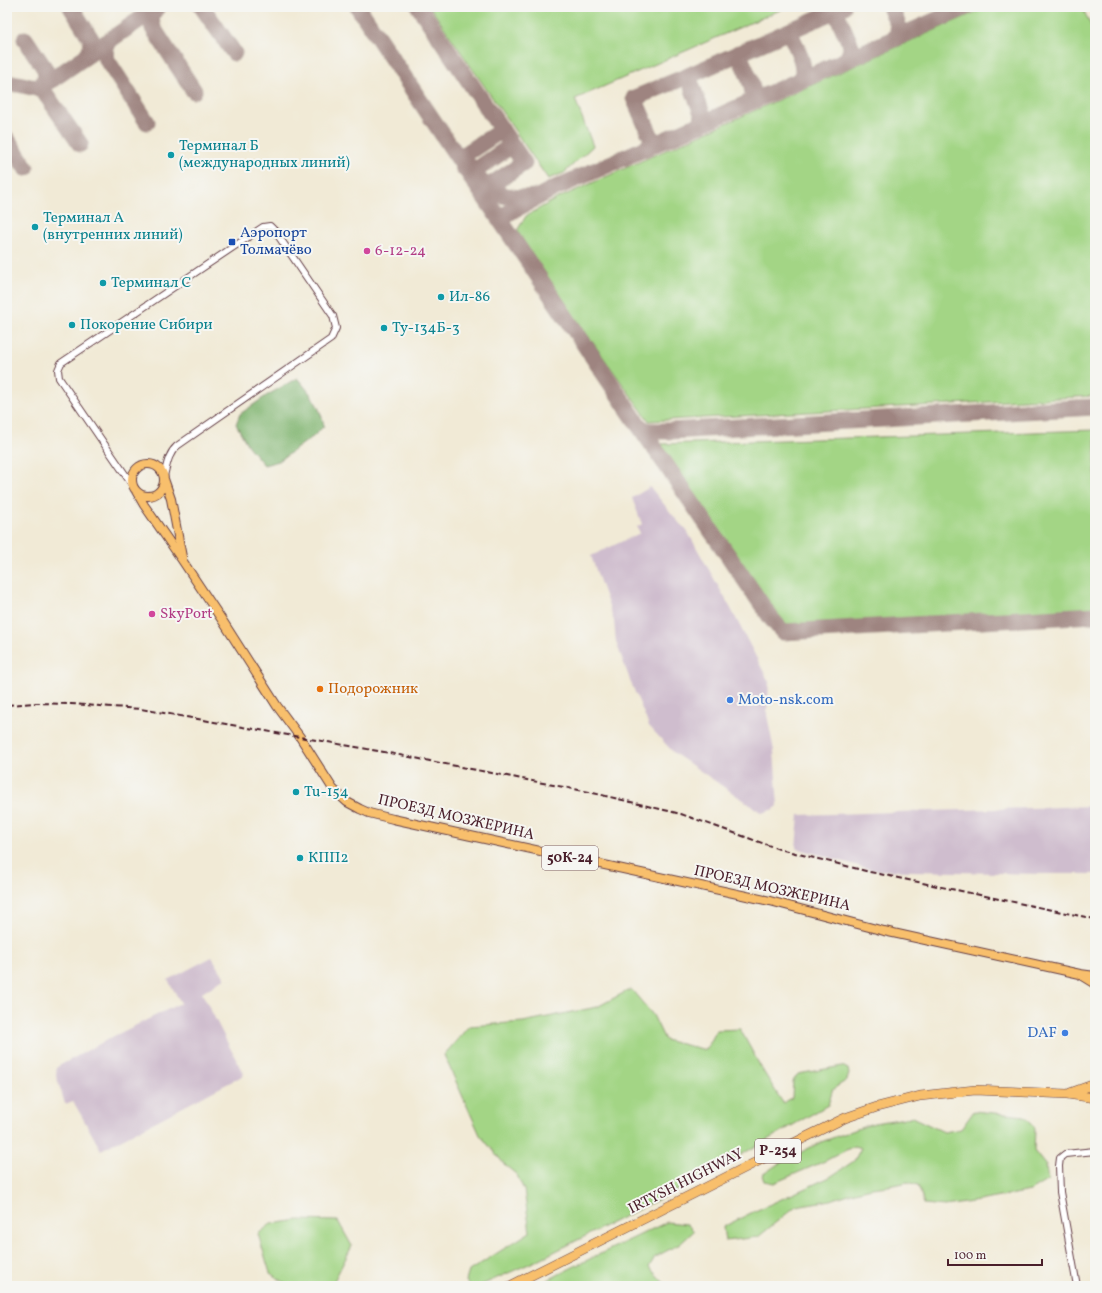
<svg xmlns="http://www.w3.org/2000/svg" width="1102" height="1293" viewBox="0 0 1102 1293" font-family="Vollkorn,serif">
<rect width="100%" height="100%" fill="#f6f6f2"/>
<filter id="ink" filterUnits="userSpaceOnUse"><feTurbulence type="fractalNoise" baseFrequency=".025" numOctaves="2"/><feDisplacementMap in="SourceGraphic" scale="8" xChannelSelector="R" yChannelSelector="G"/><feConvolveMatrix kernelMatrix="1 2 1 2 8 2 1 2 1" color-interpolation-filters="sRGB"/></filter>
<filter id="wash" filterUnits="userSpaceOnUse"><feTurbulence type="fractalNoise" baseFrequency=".012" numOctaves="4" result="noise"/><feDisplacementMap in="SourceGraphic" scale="16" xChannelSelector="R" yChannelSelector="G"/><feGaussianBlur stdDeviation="0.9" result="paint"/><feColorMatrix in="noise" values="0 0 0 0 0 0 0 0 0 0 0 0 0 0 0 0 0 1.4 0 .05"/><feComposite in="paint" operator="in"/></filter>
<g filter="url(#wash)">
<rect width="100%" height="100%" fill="#f1ead6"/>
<path fill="#cfbdce" d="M650 487 680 524 686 529 730 607 769 682 767 715 774 751 778 806 774 809 762 813 674 753 649 726 630 680 616 642 614 621 591 556 640 533 637 527 642 524 632 498Z
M1095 806V874H1041L873 870 796 848 799 815Z
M212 957 225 978 202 993 244 1075 101 1150 73 1101 65 1104 56 1075 57 1067 114 1036 181 1003 168 980Z"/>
<path fill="#a3d585" stroke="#767a58" d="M430 7H787L575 99 593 146 564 173 548 179Z
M987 7H1082L1095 34V396L649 421 521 242 518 229 526 216 556 199Z
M1095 430V609L782 626 661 444Z
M631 989 653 1015 665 1040 706 1050 717 1030 740 1029 763 1071 783 1103 792 1098 793 1081 798 1074 842 1066 848 1069 849 1074 847 1080 833 1089 828 1105 697 1180 538 1260 479 1286H469L466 1281 469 1271 530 1232 524 1190 517 1175 505 1165 480 1135 444 1055 469 1026 523 1022 597 1007Z
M974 1111 1025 1116 1035 1128 1034 1151 1046 1166 1048 1180 1030 1191 979 1201 945 1206 924 1204 918 1185 908 1182 888 1186 872 1188 855 1192 831 1200 796 1206 758 1237 725 1241 723 1227 753 1212 830 1177 854 1161 861 1148 854 1146 825 1161 774 1183 764 1181 762 1175 778 1164 821 1142 874 1123 912 1117 944 1132 961 1129Z
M299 1220 338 1221 352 1246 333 1283 329 1286H290L270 1273 258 1234 271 1224Z
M667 1222 687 1224 694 1231 680 1244 655 1257 649 1267 662 1281 668 1286H536L575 1266Z"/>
<path fill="#82b672" stroke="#666a4e" d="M297 378C310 392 321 407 324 426L314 436 279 461 264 465 248 446 236 424 240 414 266 396Z"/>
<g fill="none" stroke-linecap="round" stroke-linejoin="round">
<path stroke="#9e8480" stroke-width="17" d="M71 7 91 39 92 47 87 55
M202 7 234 53
M358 7C450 148 546 287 640 427L648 431H670L1095 407
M419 7 524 163 492 184 489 203
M890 7C894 17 903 28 895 38
M835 10 851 46V50L847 60
M148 11H154L151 19 153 28 194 91
M789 31C795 46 808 65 801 80
M25 39 45 69 46 75 43 85
M108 41 105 49 107 60 147 122
M738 53C743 65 758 90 751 102
M688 76 703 116 702 124
M7 84H18L36 88 47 83 158 7
M36 88 43 91 47 96 80 144
M7 139 26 168
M648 147 651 144V137L634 98 688 76 843 7
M471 167H463L467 153 502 130
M482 182 473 181 479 168 512 145
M481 187C499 195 515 200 535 197
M499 218 553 189 966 7
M640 427 771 618 783 632 1095 615"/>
</g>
</g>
<g filter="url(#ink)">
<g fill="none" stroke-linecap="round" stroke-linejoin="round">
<g stroke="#633d45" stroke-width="8">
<path id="minor" d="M133 486 59 378 58 370 61 363 263 227 270 226 275 231 333 316 336 328 331 339 177 446C168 454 167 465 164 476
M1077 1286 1060 1192 1059 1166 1060 1158 1065 1154 1095 1151"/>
</g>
<g stroke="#633d45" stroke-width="10">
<path id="major" d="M132 480a16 16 0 1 1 32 0a16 16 0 1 1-32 0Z
M164 479 171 499 182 557
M136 491 144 505 182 560 224 623 277 706 300 737 333 789 347 802 360 809 369 813 393 819 770 901 884 931 1080 974 1095 976
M1082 976 1095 984"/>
</g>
<g stroke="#633d45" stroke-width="10">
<path id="highway" d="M1070 1093 1095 1084
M510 1286 806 1137 845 1118 877 1107 920 1096 975 1090 1067 1094 1095 1098"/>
</g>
<use href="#minor" stroke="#fff" stroke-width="6"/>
<use href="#major" stroke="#f8bf6c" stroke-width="8"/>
<use href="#highway" stroke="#f8bf6c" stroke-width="9"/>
<path stroke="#4a1f2b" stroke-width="2" stroke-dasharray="6 3" stroke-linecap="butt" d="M7 705 36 703 71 704 141 709 384 752 589 792 681 814 779 849 870 872 1095 919"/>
</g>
</g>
<g fill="#0f9aa8" stroke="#f6f6f2" stroke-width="1.5">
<circle cx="171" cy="155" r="4"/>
<circle cx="35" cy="227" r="4"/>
<circle cx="103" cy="283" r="4"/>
<circle cx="441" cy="297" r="4"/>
<circle cx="72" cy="325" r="4"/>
<circle cx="384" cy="328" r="4"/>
<circle cx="296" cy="792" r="4"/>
<circle cx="300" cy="858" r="4"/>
</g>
<rect fill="#1a4fb4" stroke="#f6f6f2" stroke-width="1.5" x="228" y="238" width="8" height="8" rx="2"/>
<g fill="#d1479c" stroke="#f6f6f2" stroke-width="1.5">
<circle cx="367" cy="251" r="4"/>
<circle cx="152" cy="614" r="4"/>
</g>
<circle fill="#e8710a" stroke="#f6f6f2" stroke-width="1.5" cx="320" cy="689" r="4"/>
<g fill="#3f7fe0" stroke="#f6f6f2" stroke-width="1.5">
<circle cx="730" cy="700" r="4"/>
<circle cx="1065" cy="1033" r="4"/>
</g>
<g text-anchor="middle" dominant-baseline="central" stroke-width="4" stroke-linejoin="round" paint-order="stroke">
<g fill="#f6f6f2" stroke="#7e6067" stroke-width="1">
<rect x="542" y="846" width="56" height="24" rx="3"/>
<rect x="755" y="1139" width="46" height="24" rx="3"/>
</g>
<g font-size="14" font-weight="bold" fill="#4a1f2b">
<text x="570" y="858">50К-24</text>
<text x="778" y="1151">Р-254</text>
</g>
<g font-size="15" fill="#0d838f" stroke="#f6f6f2" text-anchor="start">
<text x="179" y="146">Терминал Б<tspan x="179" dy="17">(международных линий)</tspan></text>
<text x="43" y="218">Терминал А<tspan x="43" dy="17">(внутренних линий)</tspan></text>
<text x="111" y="283">Терминал С</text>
<text x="449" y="297">Ил-86</text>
<text x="80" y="325">Покорение Сибири</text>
<text x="392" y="328">Ту-134Б-3</text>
<text x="304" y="792">Tu-154</text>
<text x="308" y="858">КПП2</text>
</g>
<g font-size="15" fill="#164399" stroke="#f6f6f2" text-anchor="start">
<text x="240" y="233">Аэропорт<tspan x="240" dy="17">Толмачёво</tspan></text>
</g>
<g font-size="15" fill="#b23c85" stroke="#f6f6f2" text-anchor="start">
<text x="375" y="251">6-12-24</text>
<text x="160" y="614">SkyPort</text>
</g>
<g font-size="15" fill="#c56008" stroke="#f6f6f2" text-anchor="start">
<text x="328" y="689">Подорожник</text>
</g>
<g font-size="15" fill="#366cbe" stroke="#f6f6f2" text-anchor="start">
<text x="738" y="700">Moto-nsk.com</text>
<text x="1057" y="1033" text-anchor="end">DAF</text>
</g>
<g font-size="15" fill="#4a1f2b" stroke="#f6f6f2">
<text transform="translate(456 818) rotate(13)">ПРОЕЗД МОЗЖЕРИНА</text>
<text transform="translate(772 889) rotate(13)">ПРОЕЗД МОЗЖЕРИНА</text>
<text transform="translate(686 1182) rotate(-27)">IRTYSH HIGHWAY</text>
</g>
</g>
<rect width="1102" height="1293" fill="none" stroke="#f6f6f2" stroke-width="24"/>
<path d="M948 1259v6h94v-6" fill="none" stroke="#4a1f2b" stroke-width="2"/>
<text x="954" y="1259" font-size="12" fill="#4a1f2b" stroke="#f6f6f2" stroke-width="3" paint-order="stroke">100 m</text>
</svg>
